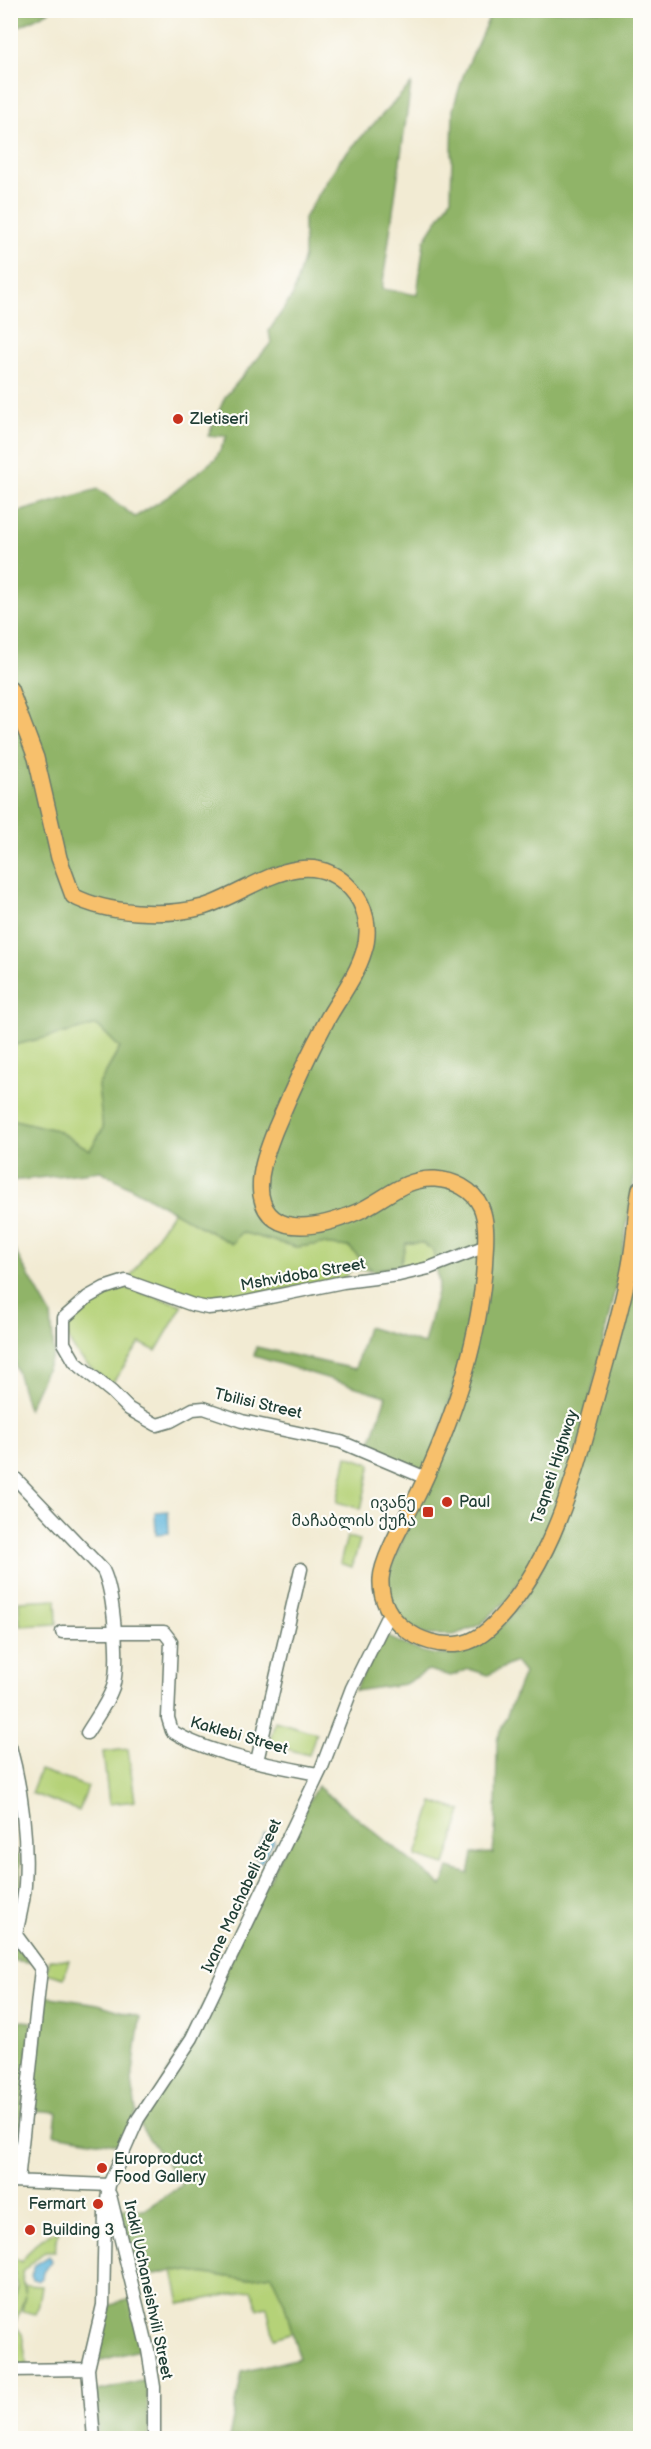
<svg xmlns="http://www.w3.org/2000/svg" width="651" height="2449" viewBox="0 0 651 2449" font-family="'Balsamiq Sans','Noto Sans Georgian',sans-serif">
<rect width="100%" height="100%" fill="#fdfcf7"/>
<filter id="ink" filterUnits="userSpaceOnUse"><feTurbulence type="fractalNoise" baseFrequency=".0167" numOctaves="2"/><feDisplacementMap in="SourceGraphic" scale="12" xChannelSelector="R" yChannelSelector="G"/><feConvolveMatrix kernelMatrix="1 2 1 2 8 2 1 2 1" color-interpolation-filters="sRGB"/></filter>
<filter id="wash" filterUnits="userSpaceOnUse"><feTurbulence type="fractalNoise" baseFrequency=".008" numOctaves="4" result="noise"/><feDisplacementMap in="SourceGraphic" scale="24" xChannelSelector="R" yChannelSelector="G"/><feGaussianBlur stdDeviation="1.35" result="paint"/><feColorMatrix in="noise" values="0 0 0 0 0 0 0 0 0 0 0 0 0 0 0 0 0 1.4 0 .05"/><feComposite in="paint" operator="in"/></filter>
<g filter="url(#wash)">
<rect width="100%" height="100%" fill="#f2ebd3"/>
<path fill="#b5d278" stroke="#6a8856" stroke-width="1.5" d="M97 1025 120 1048 98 1086 103 1129 90 1150 56 1130 15 1120 11 1121 10 1046Z
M173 1211 232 1244 240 1232 296 1247 322 1244 349 1247 372 1270 406 1243H422L433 1250 435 1261 376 1275 372 1270H351L344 1278 211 1303 200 1302 128 1280Z
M122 1287 183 1305 156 1351 140 1343 111 1385C96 1372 55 1343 70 1318 73 1313 80 1310 85 1306 97 1297 107 1291 122 1287Z
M347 1456 371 1464 361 1509 337 1502Z
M347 1537 360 1540 352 1567 340 1563Z
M56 1599 57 1624 20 1626 19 1601Z
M275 1721 316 1733 309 1755 269 1744Z
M128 1749 135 1801 109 1804 103 1752Z
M40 1770 88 1787 79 1811 31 1793Z
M433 1802 462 1811 445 1865 416 1856Z
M50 1959 69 1960 64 1978 47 1973Z
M59 2229 55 2251H45L22 2272 25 2293V2285L42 2286 39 2305 35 2314 22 2311 25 2295 15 2325 22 2334 27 2365 11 2366V2312L18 2288 11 2255 21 2262 37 2242Z
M173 2270 246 2279 272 2275 284 2302 293 2332 274 2338 267 2307 258 2309 252 2290 180 2304Z"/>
<path fill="#90b468" stroke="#58784e" stroke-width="1.5" d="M11 10H50V11L11 31Z
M492 11H640V1153L635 1174 621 1263 585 1422 559 1505 537 1554 507 1600 480 1625 454 1635H425L402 1623 390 1608 388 1574 431 1472 484 1285 426 1478 369 1447 386 1396 254 1356 256 1347 355 1369 367 1327 424 1344 439 1284 433 1250 422 1243H406L400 1265 372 1270 349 1247 322 1244 296 1247 241 1232 232 1244 101 1171 11 1181V1121L15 1120 56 1130 90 1150 103 1129 98 1086 120 1048 97 1025 11 1046V514L98 489 135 517 169 496 216 458 227 436H208L225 397 271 343 269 331 293 295 304 256V218L340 160 411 84 382 289 417 295 424 241 451 199 453 109 463 76Z
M640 1217V2438H229L242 2372 299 2358 284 2302 271 2275 246 2279 173 2270 139 2278 120 2208 144 2210 182 2185 140 2126 317 1786 442 1886 449 1868 469 1874 473 1854 493 1853 496 1819 497 1740 524 1673 515 1662 488 1675 469 1669 451 1676 428 1670 405 1684 354 1691 384 1635C404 1644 422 1655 444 1655 456 1654 468 1648 478 1643 553 1602 574 1470 594 1393 609 1335 625 1276 640 1217Z
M11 1244 51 1315 54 1353 28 1409 11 1351Z
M10 1855H19L21 1886 11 1938 30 1962 11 1960Z
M44 1996 98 2004 140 2017 132 2080 136 2112 121 2145 54 2134 57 2112 30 2110Z
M10 2020 32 2022 14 2177 10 2176Z
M130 2299 143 2349 94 2362 108 2306Z
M147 2380 149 2438H98L93 2392Z"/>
<path fill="#5eb5db" stroke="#3e7988" stroke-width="1.5" d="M168 1511 169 1533 156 1534 155 1512Z
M265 1833 274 1840 261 1863 253 1855Z
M49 2256 51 2261 43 2272 42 2278 38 2281 33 2279 31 2275 35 2265Z"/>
</g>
<g filter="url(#ink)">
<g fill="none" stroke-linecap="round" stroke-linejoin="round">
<g stroke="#697a6c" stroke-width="15">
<path id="minor" d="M15 1478 103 1570C114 1592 120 1664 113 1687 107 1704 96 1718 87 1733
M426 1478 341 1442 242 1421 204 1408 193 1409 171 1421 157 1425 129 1409 112 1392 75 1362 64 1343V1318L88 1297 104 1288 126 1281 193 1305 208 1308 227 1306 343 1282 399 1275 429 1268 486 1246
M62 1632H164L171 1641 168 1718 172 1731C207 1754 276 1766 318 1774
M10 1746C22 1789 28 1840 25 1885 24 1902 19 1919 16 1935L41 1969 18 2181
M257 1761 301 1569
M11 2181 109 2185
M110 2195 148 2350 154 2387V2438
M10 2370 88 2369
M94 2438 88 2369 103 2305 105 2213 109 2185 138 2119 192 2038 322 1767 352 1688 389 1613"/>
</g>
<g stroke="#697a6c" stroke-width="18">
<path id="major" d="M10 689 36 758 59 858 73 896C107 914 166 917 203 907 250 893 306 839 351 889 366 905 371 930 364 951 357 975 340 997 328 1018 308 1055 291 1092 275 1130 267 1151 258 1173 261 1195 269 1242 327 1225 357 1212 383 1201 404 1177 435 1179 453 1180 473 1189 481 1207 487 1221 486 1239 485 1254 482 1336 454 1418 419 1492 409 1513 382 1557 381 1579 379 1620 420 1649 459 1644 474 1642 488 1631 498 1620 555 1559 576 1472 597 1394 609 1351 622 1309 630 1265 635 1240 635 1214 640 1189"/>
</g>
<use href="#minor" stroke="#fff" stroke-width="12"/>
<use href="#major" stroke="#f7c06c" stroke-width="15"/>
</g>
</g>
<g fill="#c8321e" stroke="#fdfcf7" stroke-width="2">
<circle cx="178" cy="419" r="6"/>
<circle cx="447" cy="1502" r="6"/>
<rect x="422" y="1506" width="12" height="12" rx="3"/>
<circle cx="102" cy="2168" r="6"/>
<circle cx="98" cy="2204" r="6"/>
<circle cx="30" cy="2230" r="6"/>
</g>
<g text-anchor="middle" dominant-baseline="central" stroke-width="4.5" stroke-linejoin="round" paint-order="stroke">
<g font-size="16" fill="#1f3d34" stroke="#fdfcf7" text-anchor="start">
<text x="190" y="419">Zletiseri</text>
<text x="459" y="1502">Paul</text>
<text x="416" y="1503" text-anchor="end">ივანე<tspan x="416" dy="18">მაჩაბლის ქუჩა</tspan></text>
<text x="114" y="2159">Europroduct<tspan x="114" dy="18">Food Gallery</tspan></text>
<text x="86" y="2204" text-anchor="end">Fermart</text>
<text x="42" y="2230">Building 3</text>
</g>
<g font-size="16" fill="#1f3d34" stroke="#fdfcf7">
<text transform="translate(303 1275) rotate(-10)">Mshvidoba Street</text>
<text transform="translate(258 1404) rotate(13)">Tbilisi Street</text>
<text transform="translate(555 1467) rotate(-72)">Tsqneti Highway</text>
<text transform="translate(239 1736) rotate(16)">Kaklebi Street</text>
<text transform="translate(242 1896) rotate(-65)">Ivane Machabeli Street</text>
<text transform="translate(148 2290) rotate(78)">Irakli Uchaneishvili Street</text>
</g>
</g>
<rect width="651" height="2449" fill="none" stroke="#fdfcf7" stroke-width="36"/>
</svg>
